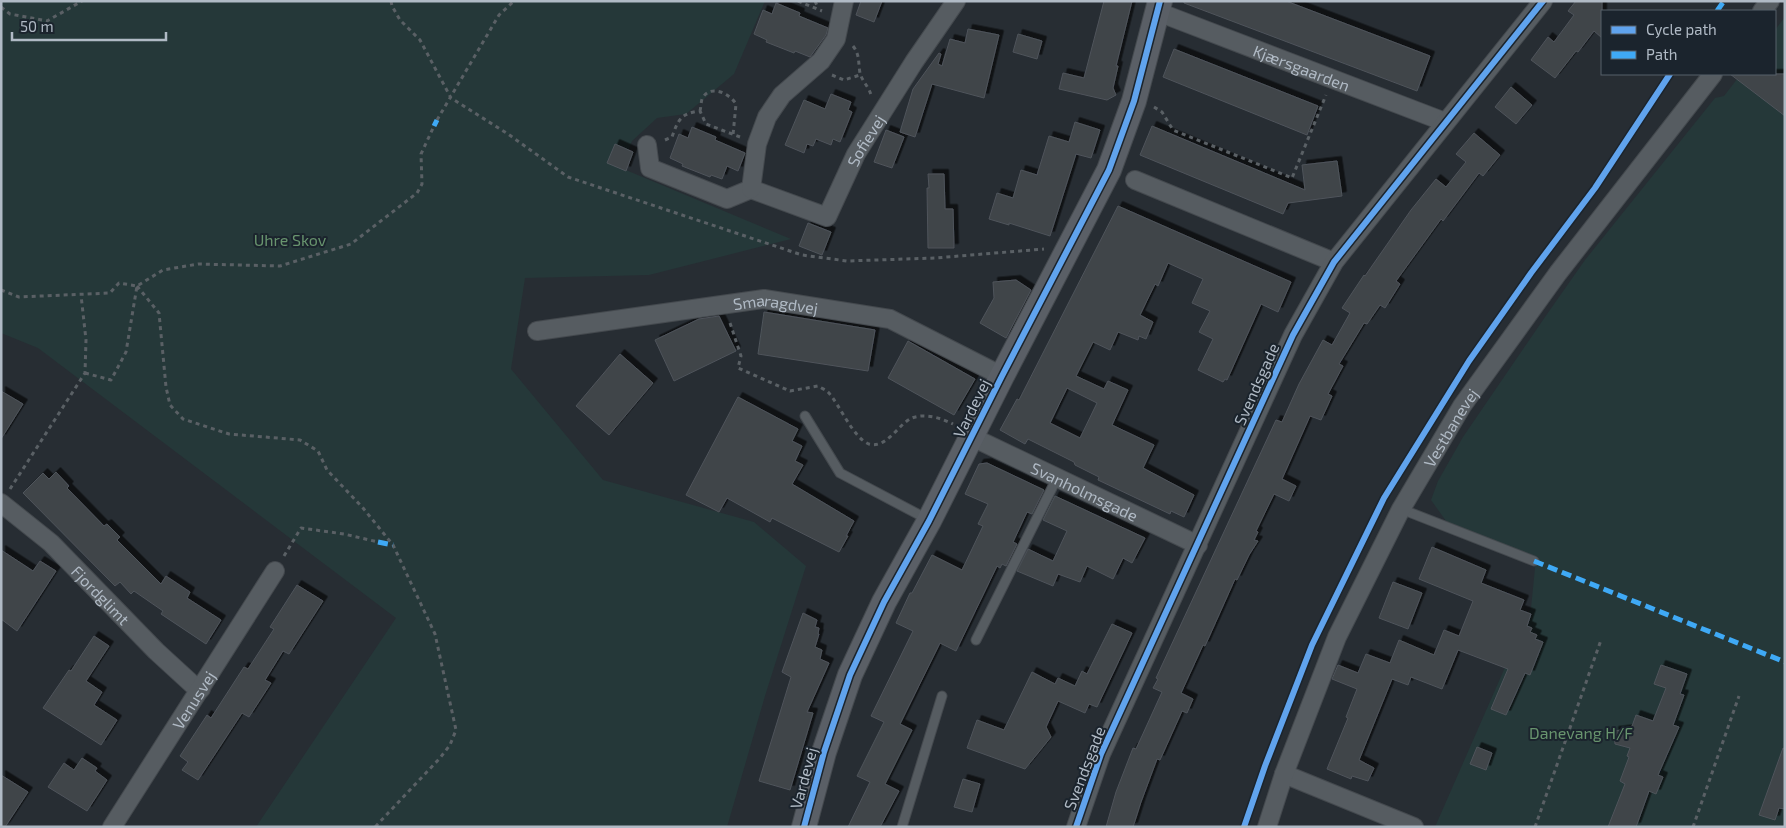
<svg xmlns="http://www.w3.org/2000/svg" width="1786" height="828" viewBox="0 0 1786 828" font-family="'Exo 2',sans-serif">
<defs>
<filter id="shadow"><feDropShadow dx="4.5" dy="-4.5" stdDeviation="0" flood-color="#0009"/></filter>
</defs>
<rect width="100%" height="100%" fill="#272d33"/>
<path fill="#253839" d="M1 1H765L734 74 686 114 657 118 632 141 621 168 791 239 649 275 525 278 511 369 603 480 754 522 806 566 765 696 727 827H256L396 618 38 348 1 333Z
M1785 17V827H1435L1531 608 1536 558 1446 521 1431 500 1438 481 1463 437 1545 317 1585 260 1715 98 1724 96 1741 74H1775V30Z"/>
<path fill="#3f4449" stroke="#4f545b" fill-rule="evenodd" filter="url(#shadow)" d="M861 1H882L874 22 856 15Z
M1104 1H1132L1116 66H1118L1113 88 1116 95 1107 100 1059 89 1063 73 1084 78Z
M1184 1H1286L1430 56 1417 91 1184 3Z
M1576 1H1602V38L1594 31 1578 52 1576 51 1555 78 1531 60 1548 37 1554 42 1574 15 1568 11Z
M776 3 800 13 799 16 828 28 826 35 810 57 795 51 794 53 766 42 767 40 754 34 763 10 772 14Z
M968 29 999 35 984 98 932 84 915 137 900 132 913 89 939 53 941 54 938 64 942 66 950 39 965 43Z
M1018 34 1042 41 1037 59 1013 52Z
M1174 49 1318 106 1307 135 1163 77Z
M1730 74H1785V116Z
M1511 87 1532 105 1516 124 1495 107Z
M831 94 851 102 848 110 852 112 840 142 833 139 831 145 816 139 813 146 807 144 804 153 785 145 804 100 825 109Z
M1075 122 1100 130 1091 158 1076 154 1050 236 1009 223V225L989 219 997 193 1013 198 1021 170 1037 175 1049 136 1069 142Z
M1152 126 1305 190 1302 165 1337 161 1342 196 1288 203 1283 214 1140 155Z
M692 127 716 137 715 140 745 153 738 171 727 166 722 179 711 175 710 177 682 166 683 164 670 158 679 134 688 138Z
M886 130 904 137 892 168 874 162Z
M1474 133 1500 155 1483 176 1479 173 1443 221 1441 219 1396 281 1400 284 1385 308 1380 305 1367 324 1364 323 1339 364 1343 366 1328 394 1332 396 1321 420 1310 416 1282 479 1296 486 1289 501 1274 494 1256 531 1258 532 1254 540 1258 541 1249 555 1237 580 1235 579 1205 646 1203 645 1181 693 1193 699 1187 713 1182 711 1160 760 1157 759 1141 802 1133 827H1106L1116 792 1133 748 1136 749 1162 692 1153 688 1158 679 1156 678 1276 420 1282 422 1299 384 1323 340 1332 345 1350 313 1342 308 1364 275 1365 276 1411 210 1436 179 1446 187 1466 162 1456 154Z
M615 144 633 152 626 171 607 163Z
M928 174H944L945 209H953L954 248H928L927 188H929Z
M1118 206 1291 282 1278 312 1261 304 1227 380 1225 379 1223 382 1198 370 1213 339 1199 332 1210 311 1192 303 1203 279 1168 263 1158 286 1155 284 1140 315 1153 322 1146 339 1139 336 1138 340 1118 332 1110 350 1093 342 1076 376 1104 389 1108 381 1128 390 1112 425 1154 445 1143 468 1194 495 1184 517 1171 511 1170 514 1098 480 1099 477 1075 465 1074 462 1028 439 1025 444 1000 430 1017 399 1019 400ZM1067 388 1097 403 1080 438 1050 423Z
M808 223 831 232 822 255 799 246Z
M1016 280 1031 290 1006 338 980 323 994 298 993 282Z
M764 312 875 330 868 371 758 354Z
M719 316 736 351 674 381 655 340 699 319Z
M908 341 975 379 954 415 888 378Z
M620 354 653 383 609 435 576 406Z
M1 391 23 404 1 439Z
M738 397 798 429 792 441 802 446 795 461 803 465 792 484 854 521 846 536H848L839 552 772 518 770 522 727 498 719 512 686 495Z
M987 463 1044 490 1032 514 1027 512 1013 542 1017 544 1006 566 1002 564 1000 568 997 566 956 651 940 643 900 724 912 730 885 784 899 791 880 827H848L870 782 857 776 884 722 871 716 913 631 896 623 910 593H912L932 555 962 570 983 526 978 524 988 504 965 494 979 464Z
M56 472 69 486 67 488 104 526 107 524 120 537 117 540 161 584 166 576 190 592 187 598 221 620 206 644 161 614 163 611 134 591 131 594 120 582 115 586 23 493 43 473 49 479Z
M1055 496 1145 538 1132 563 1123 558 1113 579 1087 566 1080 582 1058 574 1053 586 1017 571 1028 549 1053 561 1067 531 1043 520Z
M1432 547 1486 570 1481 583 1524 600 1520 610 1531 614 1527 626 1532 628 1530 632 1537 635 1535 639 1543 642 1530 675 1525 673 1506 715 1491 709 1508 669 1458 650 1442 689 1411 677 1408 685 1392 679 1359 760 1374 768 1368 781 1352 776 1351 779 1327 769 1348 718 1346 717 1357 689 1332 679 1338 665 1358 673 1366 654 1390 663 1399 640 1434 655 1444 630 1459 636 1473 601 1419 579Z
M1 550 33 571 40 561 56 571 17 631 1 619Z
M1393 582 1422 593 1408 629 1379 618Z
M297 585 323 601 289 654 283 651 265 680 271 683 249 717 242 713 198 780 182 770 188 762 180 756 207 715 211 718 244 667 248 669 274 629 270 627Z
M803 613 817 620 815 627 819 628 818 634H819L815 647 822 650 820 659 829 663 807 712 813 713 790 790 759 781 791 677 782 672Z
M1112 624 1132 633 1097 707 1089 704 1085 713 1058 701 1046 727 1051 737 1025 769 967 748 977 720 1004 730 1032 672 1055 684 1058 678 1075 686 1082 671 1087 674Z
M94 636 109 646 86 681 102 692 94 705 117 720 101 745 43 708 69 670 71 671Z
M1661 665 1687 674 1680 694 1684 695 1673 725 1679 727 1658 775 1663 777 1656 794 1649 791 1636 827H1608L1625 784 1620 781 1629 757 1627 756 1630 748 1615 744 1614 731 1631 729 1636 715 1653 721 1666 688 1654 684Z
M1477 747 1492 753 1486 770 1470 764Z
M1783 748 1785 749V809L1779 808 1775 820 1759 815Z
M82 758 97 768 95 771 107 780 87 811 48 787 64 763 74 770Z
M1 775 28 792 5 827H1Z
M963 779 980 784 972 812 954 807Z"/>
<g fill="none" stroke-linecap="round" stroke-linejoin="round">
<g stroke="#44494e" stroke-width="11">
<path id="lane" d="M805 416 840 473 929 520
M1401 509 1534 561
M976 640 1057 478
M902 827 942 696"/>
</g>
<g stroke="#44494e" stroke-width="20">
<g id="street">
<path d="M1762 11 1770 1"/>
<path id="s1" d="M1158 12 1445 122"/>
<path id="s2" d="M647 145 650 168 727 199 751 189 827 217 856 154 914 62 956 1"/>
<path d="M1135 180 1334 262"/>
<path d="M751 189 757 144 767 117 782 95 821 61 836 39 844 1"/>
<path id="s3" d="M537 331 764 299 890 319 1002 376"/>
<path id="s4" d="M972 437 1198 545"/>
<path id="s5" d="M1 503 51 543 156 651 192 684 201 689"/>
<path d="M1284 774 1414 827"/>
<path id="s6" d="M112 827 275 571"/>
<path d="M1076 827 1101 754 1293 335 1334 262 1543 1"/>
<path id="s7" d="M1267 827 1284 774 1337 637 1401 509 1462 406 1558 273 1713 74"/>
</g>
</g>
<g stroke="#44494e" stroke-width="26">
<path id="secondary" d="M804 827 824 752 850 675 884 602 929 521 1002 376 1109 170 1134 101 1160 1"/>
</g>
<path stroke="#5a6065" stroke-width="3" stroke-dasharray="4 4" stroke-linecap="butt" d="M391 1 392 6 400 20 420 40 451 98 508 134 568 177 802 255 847 261 935 258 1044 249
M798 1 822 11
M815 1 818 8
M1 7 10 14 47 21 82 1
M853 46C860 55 858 62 860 73 862 81 869 87 871 95
M832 75 844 80 860 75
M1154 107 1162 112 1173 130 1292 178 1326 95
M700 111C701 107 701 102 702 99 710 83 730 94 736 104L733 135
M437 120 499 15 514 1
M665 140 672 137C678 120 681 113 700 111L706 124 740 137
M137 286 159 313 166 387 170 405 183 419 229 434 300 440 318 451 327 470 363 508 393 545 435 634 456 730 450 745 440 758 375 827
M1 290 19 297 110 293 119 283 137 286 163 270 198 264 280 266 351 244 417 193 422 184 421 154 434 126
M730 323 741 356 738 368 790 391 818 386C821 388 826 390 828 392 840 405 853 438 869 444 887 449 898 424 912 418 925 413 941 418 953 424
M85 373 111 380 126 352 137 286
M10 489 85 373 86 340 81 295
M284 556 301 528 344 534 378 542
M1535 827 1601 640
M1693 827 1739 696"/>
<use href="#lane" stroke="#565c61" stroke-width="9"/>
<use href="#street" stroke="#565c61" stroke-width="18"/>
<use href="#secondary" stroke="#5a5f66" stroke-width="24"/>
<path stroke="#3fa9f5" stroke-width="5" stroke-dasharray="10 5" stroke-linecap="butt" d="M1717 11 1724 1
M434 126 437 120
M378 542 393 545
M1534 561 1785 662"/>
<g stroke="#1b242d" stroke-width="9">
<path id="cycleway" d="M804 827 824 752 850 675 884 602 929 521 1002 376 1109 170 1134 101 1160 1
M1076 827 1101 754 1293 335 1334 262 1543 1
M1244 827 1265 766 1312 645 1384 498 1469 361 1531 273 1595 188 1670 74"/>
</g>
<use href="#cycleway" stroke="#60a3ed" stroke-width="6"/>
</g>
<g text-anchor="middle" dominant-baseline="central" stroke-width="4" stroke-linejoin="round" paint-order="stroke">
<g font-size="16" fill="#b0bac5" stroke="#1b242d">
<text stroke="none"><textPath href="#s1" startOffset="154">Kjærsgaarden</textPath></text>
<text stroke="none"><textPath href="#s2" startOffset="299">Sofievej</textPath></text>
<text stroke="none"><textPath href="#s3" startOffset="241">Smaragdvej</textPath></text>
<text transform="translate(1256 384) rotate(-66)">Svendsgade</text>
<text transform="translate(971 408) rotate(-64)">Vardevej</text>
<text stroke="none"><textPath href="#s7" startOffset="441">Vestbanevej</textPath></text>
<text stroke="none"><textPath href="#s4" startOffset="125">Svanholmsgade</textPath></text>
<text stroke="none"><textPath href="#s5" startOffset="136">Fjordglimt</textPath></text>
<text stroke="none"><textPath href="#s6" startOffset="151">Venusvej</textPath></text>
<text transform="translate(1084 768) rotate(-69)">Svendsgade</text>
<text transform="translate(803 778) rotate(-75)">Vardevej</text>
</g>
<g font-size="16" fill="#68946e" stroke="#1b242d">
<text x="290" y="239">Uhre Skov</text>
<text x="1581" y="732">Danevang H/F</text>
</g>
</g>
<rect width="1786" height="828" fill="none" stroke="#b0bac5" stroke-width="5"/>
<rect x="1601" y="10" width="175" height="65" fill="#1b242d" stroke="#57606a"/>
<rect x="1611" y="26" width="25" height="8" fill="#60a3ed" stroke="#57606a"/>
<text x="1646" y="35" font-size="15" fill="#b0bac5">Cycle path</text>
<rect x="1611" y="51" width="25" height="8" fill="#3fa9f5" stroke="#57606a"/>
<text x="1646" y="60" font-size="15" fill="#b0bac5">Path</text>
<path d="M12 32v8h154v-8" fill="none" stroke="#b0bac5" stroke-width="2.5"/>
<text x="20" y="32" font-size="15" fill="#b0bac5" stroke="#1b242d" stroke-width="4" paint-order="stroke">50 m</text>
</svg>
